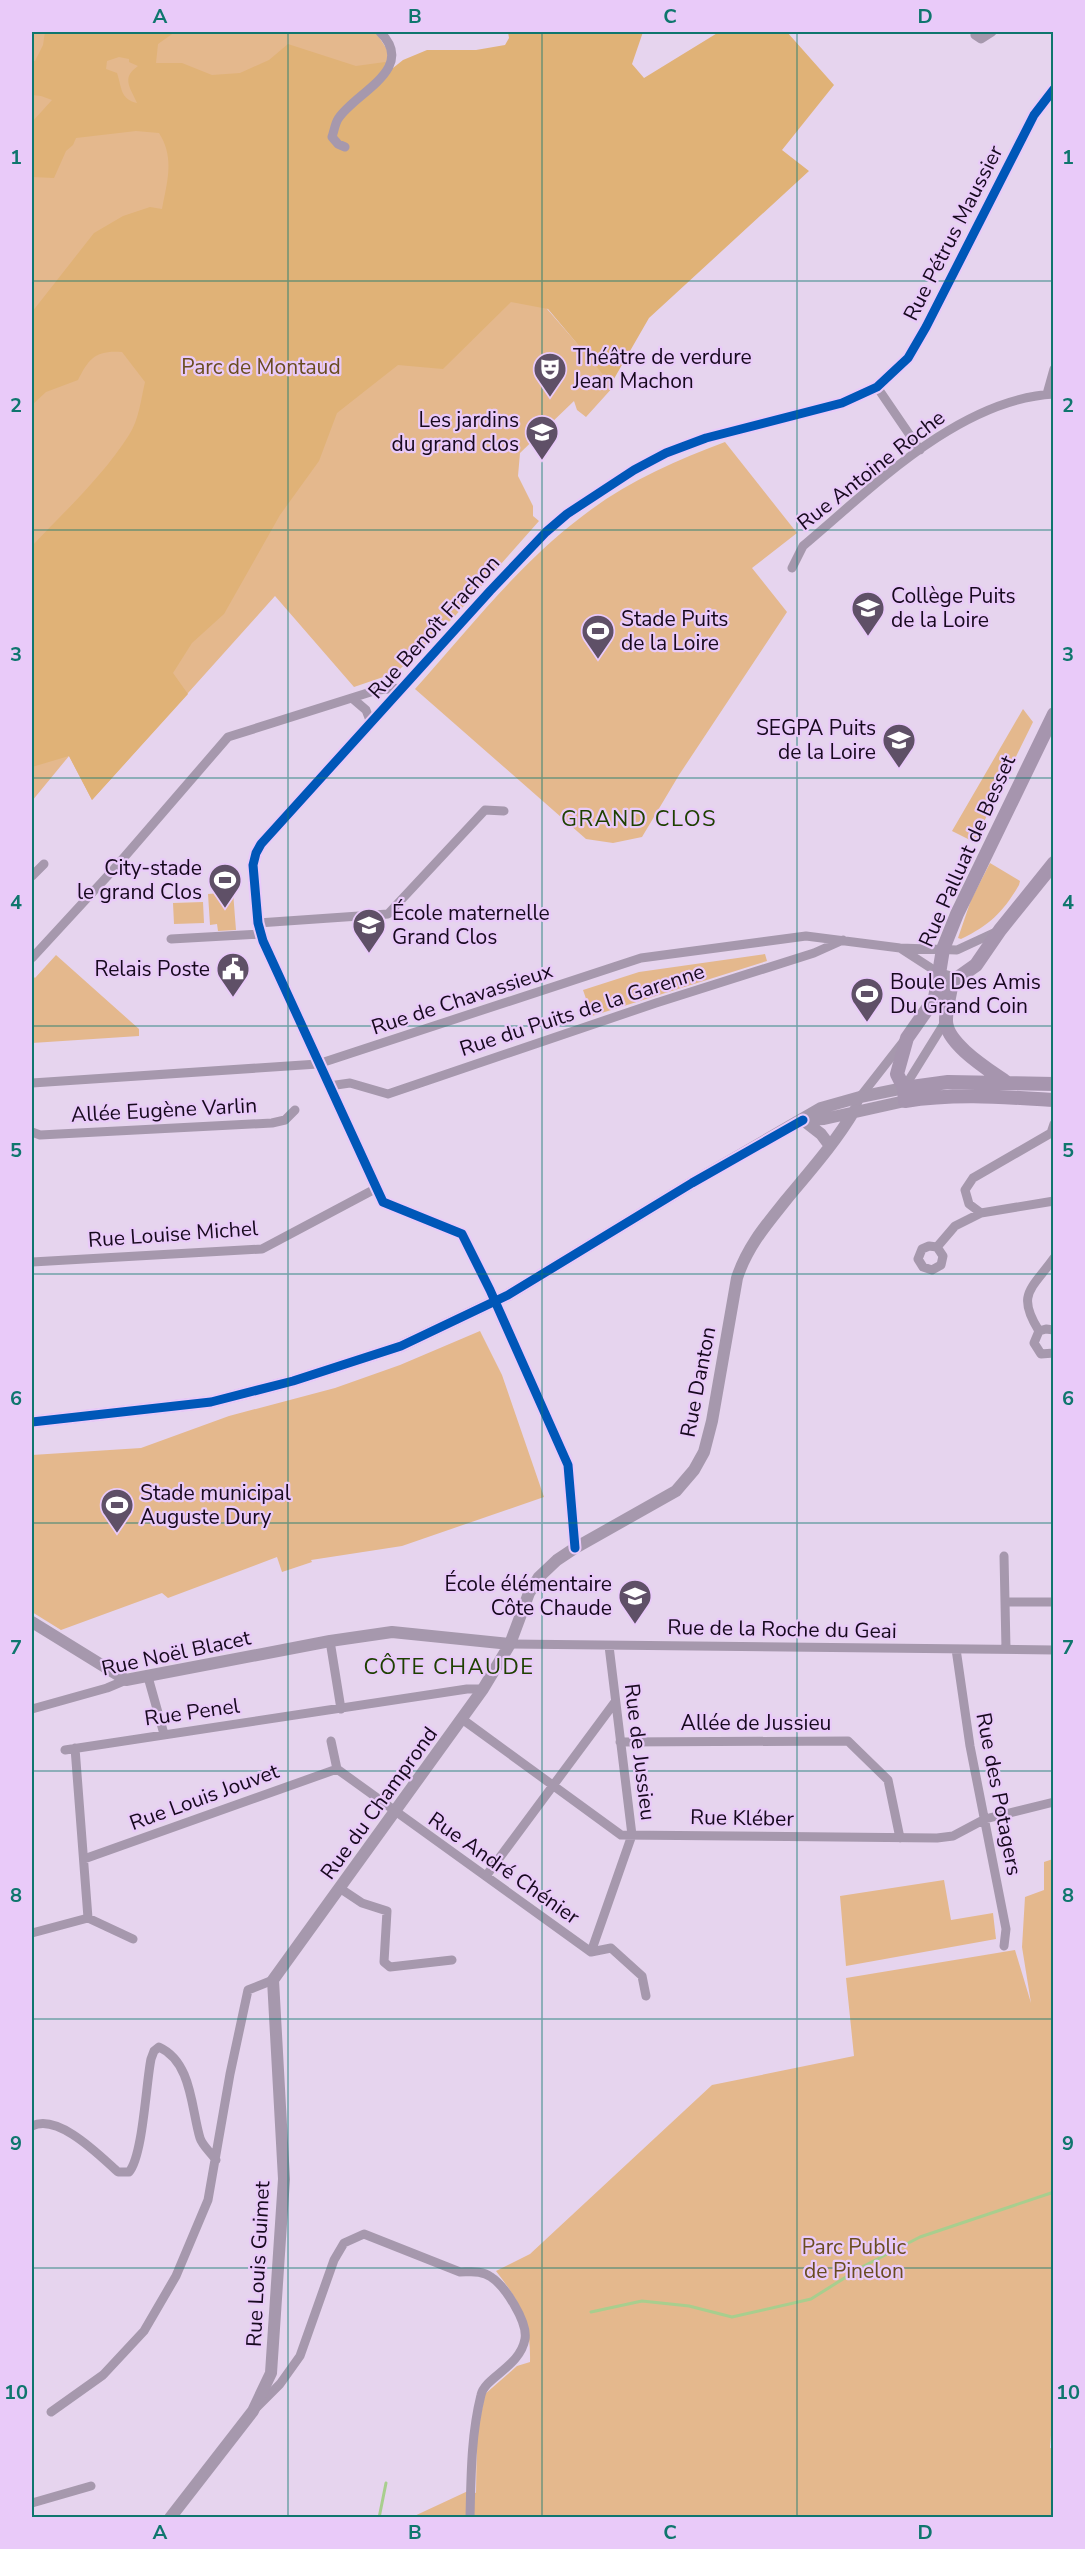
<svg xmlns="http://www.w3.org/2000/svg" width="1085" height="2549" viewBox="0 0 1085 2549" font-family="'Nunito Sans',sans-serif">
<rect width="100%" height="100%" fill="#e6d4ee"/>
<path fill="#e4b88d" d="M32 32H372L377 34 388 51 396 135 614 386 586 417 577 410 574 401 520 453 518 476 533 506V516L539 521 455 616 400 669 392 674 354 687 275 596 92 800 69 756 32 801Z
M725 442 797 533 752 568 787 612 679 775 642 837 613 843 586 839 415 689C468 630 517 566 580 518 624 483 674 461 725 442Z
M1023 709 1033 722 974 842 952 831Z
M990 863 1020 881 1019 885C1003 912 990 925 961 939L958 938 971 900Z
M233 892 236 930 218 931 217 924 210 925 208 894Z
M203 902 204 923 174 924 173 903Z
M765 954 767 961 592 1016 583 990 639 972Z
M56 955 139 1029V1036L32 1043V975L35 978Z
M480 1331 502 1375 544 1497 402 1546 311 1560 312 1562 282 1572 277 1557 168 1598 162 1593 61 1630 32 1612V1455L141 1448 229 1416 335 1388 400 1365Z
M1053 1859 1054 2397 1050 2448H1053V2517L410 2518 468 2491 476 2493 477 2434 485 2394 517 2366 530 2362C531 2321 520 2302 496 2271L530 2254 712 2085 854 2056 846 1978 1015 1950 1031 2003 1022 1947 1025 1897 1044 1890V1862Z
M944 1880 951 1920 993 1913 996 1939 846 1966 840 1896Z"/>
<path fill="#e0b277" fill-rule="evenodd" d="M45 32H175L158 44 156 63H182L212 75 240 73 269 60 288 44 356 66 385 62 393 68 403 60 427 50H476L505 45 509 38 508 32H643L632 64 644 78 719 32H787L834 85 782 150 809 171 649 318 611 384 548 309 511 302 443 369 398 365 337 413 319 461 280 515 224 614 192 643 173 673 188 694 92 800 69 756 32 767V546C65 511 103 476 129 435 139 420 141 399 145 382L122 352C96 350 89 358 78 380L46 392 32 405V312L94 233 123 216 150 207 162 209C167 182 175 158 159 133L136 131 76 138 73 145 66 151 54 178 32 177V122L52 100 41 96 32 95V61H35L43 45ZM119 57 129 59V62L138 66C121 78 130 87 137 103 120 99 122 88 117 73L106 69 107 61Z"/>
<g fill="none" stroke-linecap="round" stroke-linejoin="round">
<path stroke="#a8ce8e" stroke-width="3" d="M591 2312 642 2301 689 2306 732 2317 811 2299 862 2267 920 2237 1054 2192
M379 2518 386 2483"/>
<path stroke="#a698ad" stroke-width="9" d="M976 32 975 35 981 39 992 32
M345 147 338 144 332 137C334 131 335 124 338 119 354 93 418 69 380 32
M877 387 920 450
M1047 394 1054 369
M792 568 803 546C872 488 959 399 1054 394
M352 698 366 710 371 723
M32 876 44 864
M258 923 388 914 485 810 504 811
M171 939 261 934
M900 948 937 972 958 978
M32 958 114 869 228 737 377 690 402 688
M32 1083 318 1064 641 958 806 936 900 948 957 950 998 931
M329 1086 350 1083 388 1094 656 1003 814 953 843 940
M904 1088 945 1022
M854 1111 860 1097 903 1042
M1054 1124 1051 1133 973 1178 965 1190 969 1204 981 1213 1054 1201
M32 1132 40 1135 272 1123 285 1120 295 1110
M937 1247 943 1256 941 1265 932 1270 923 1267 918 1259 922 1249 929 1246 937 1247 955 1226 981 1213
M32 1262 262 1249 375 1189
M1054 1330 1046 1329 1039 1331 1034 1343 1041 1354 1054 1353
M1039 1331C1016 1294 1031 1290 1054 1258
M575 1548 568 1465 490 1290 462 1234 383 1202 263 941 258 923 253 865 256 853 261 844 490 591 546 532 567 514 634 470 666 453 706 438 842 403 877 387 908 358 926 327 1034 115 1054 89
M1004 1556 1005 1602
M330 1641 341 1709
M510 1644 1054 1650
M956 1649 970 1746 1006 1929 1004 1946
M1006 1649 1005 1602H1054
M148 1677 164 1734
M32 1709 107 1688 126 1680
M462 1719 621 1835 937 1838 953 1836 985 1819 1054 1802
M331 1741 337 1769
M620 1742 848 1741 888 1780 900 1838
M65 1750 467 1689H483
M337 1769 591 1952
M84 1859 337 1769
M486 1876 615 1702
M341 1889 362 1903 387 1911 384 1962 390 1967 452 1960
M88 1918 133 1939
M32 1933 88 1918 75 1748
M591 1952 632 1835 609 1646
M591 1952 611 1948 642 1976 646 1996
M32 2126C58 2113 99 2155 118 2172H129C143 2156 146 2083 151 2059L154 2051 159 2047C192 2062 191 2108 200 2138 202 2145 211 2153 216 2160
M257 2407 280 2384 300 2356 334 2260 344 2243 364 2234 460 2272C470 2272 482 2270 491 2277 505 2286 528 2322 525 2339 520 2367 485 2377 481 2395 471 2435 471 2476 470 2518
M51 2412 103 2375 144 2331 176 2276 208 2200 230 2074 248 1990 273 1980
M32 2503 91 2486"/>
<path stroke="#a698ad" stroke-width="12" d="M803 1120 821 1134 830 1146
M804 1120 824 1119 905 1101
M32 1422 211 1402 293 1381 401 1346 508 1295 692 1183 821 1108 860 1097 904 1088
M32 1622 126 1680 330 1641 392 1632 510 1644
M170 2518 253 2411 271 2373 284 2179 273 1980 483 1689 510 1644 529 1593 539 1577 557 1560 575 1548 676 1491 694 1470 704 1452 712 1421 737 1278C747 1247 766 1225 786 1200 810 1171 835 1143 854 1111"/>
<path stroke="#a695ae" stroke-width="14" d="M1054 714 957 914 943 949 935 998 907 1038 897 1074 904 1088 905 1101C955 1093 1004 1097 1054 1100
M1006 1082C989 1070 945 1043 946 1020 946 1008 950 994 952 982L976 965 1000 930 1054 863
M904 1088 948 1082 1054 1084"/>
<g stroke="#e9caf9" stroke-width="13">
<path id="cycleway" d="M32 1422 211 1402 293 1381 401 1346 508 1295 692 1183 803 1120
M575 1548 568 1465 490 1290 462 1234 383 1202 263 941 258 923 253 865 256 853 261 844 490 591 546 532 567 514 634 470 666 453 706 438 842 403 877 387 908 358 926 327 1034 115 1054 89"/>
</g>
<use href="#cycleway" stroke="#0057b8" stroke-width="9"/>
</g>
<path fill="none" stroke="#0f766e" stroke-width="1.5" stroke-opacity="0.55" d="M288 32V2518M542 32V2518M797 32V2518M32 281H1054M32 530H1054M32 778H1054M32 1026H1054M32 1274H1054M32 1523H1054M32 1771H1054M32 2019H1054M32 2268H1054"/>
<defs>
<g id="theatre-pin" transform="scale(1.725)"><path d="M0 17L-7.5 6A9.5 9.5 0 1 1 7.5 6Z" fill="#5f5067" stroke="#e9caf9"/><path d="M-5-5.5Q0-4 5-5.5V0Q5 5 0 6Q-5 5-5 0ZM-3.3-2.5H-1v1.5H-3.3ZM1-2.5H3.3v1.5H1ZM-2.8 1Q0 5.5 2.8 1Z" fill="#fff"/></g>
<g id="school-pin" transform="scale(1.725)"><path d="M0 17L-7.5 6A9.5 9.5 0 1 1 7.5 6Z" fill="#5f5067" stroke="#e9caf9"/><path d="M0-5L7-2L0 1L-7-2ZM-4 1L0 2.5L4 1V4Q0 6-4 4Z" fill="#fff"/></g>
<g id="stadium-pin" transform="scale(1.725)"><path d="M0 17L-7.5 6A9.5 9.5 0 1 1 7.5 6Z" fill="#5f5067" stroke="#e9caf9"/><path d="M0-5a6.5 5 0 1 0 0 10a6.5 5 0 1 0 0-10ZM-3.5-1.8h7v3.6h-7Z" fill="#fff"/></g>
<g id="civic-pin" transform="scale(1.725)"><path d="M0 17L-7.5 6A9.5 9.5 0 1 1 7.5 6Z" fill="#5f5067" stroke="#e9caf9"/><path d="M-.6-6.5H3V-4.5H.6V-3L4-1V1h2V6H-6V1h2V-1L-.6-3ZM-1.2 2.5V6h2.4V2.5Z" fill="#fff"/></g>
</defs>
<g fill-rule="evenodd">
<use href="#theatre-pin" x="550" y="369"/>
<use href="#school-pin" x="542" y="432"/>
<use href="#school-pin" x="868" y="608"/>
<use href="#stadium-pin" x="598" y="631"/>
<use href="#school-pin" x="899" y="740"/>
<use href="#stadium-pin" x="225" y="880"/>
<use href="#school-pin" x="369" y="925"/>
<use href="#civic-pin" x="233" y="969"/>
<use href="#stadium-pin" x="867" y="994"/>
<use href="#stadium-pin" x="117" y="1505"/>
<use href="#school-pin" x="635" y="1596"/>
</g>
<g text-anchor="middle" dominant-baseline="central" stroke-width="4.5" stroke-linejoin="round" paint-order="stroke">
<g font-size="21" fill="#17091e" stroke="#e9caf9">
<text transform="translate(953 233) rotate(-63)">Rue Pétrus Maussier</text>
<text transform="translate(871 470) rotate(-38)">Rue Antoine Roche</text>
<text transform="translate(434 627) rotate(-48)">Rue Benoît Frachon</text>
<text transform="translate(967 851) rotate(-66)">Rue Palluat de Besset</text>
<text transform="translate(462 999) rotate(-18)">Rue de Chavassieux</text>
<text transform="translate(582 1010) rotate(-18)">Rue du Puits de la Garenne</text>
<text transform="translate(164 1110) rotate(-3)">Allée Eugène Varlin</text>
<text transform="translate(173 1234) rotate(-4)">Rue Louise Michel</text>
<text transform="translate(698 1382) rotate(-79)">Rue Danton</text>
<text transform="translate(782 1629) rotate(1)">Rue de la Roche du Geai</text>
<text transform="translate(176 1653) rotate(-12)">Rue Noël Blacet</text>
<text transform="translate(192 1712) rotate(-8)">Rue Penel</text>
<text x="756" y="1723">Allée de Jussieu</text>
<text transform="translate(640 1752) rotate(83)">Rue de Jussieu</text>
<text transform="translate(999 1794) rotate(79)">Rue des Potagers</text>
<text transform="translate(204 1797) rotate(-20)">Rue Louis Jouvet</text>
<text transform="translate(379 1803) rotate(-54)">Rue du Champrond</text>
<text transform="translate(742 1818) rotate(1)">Rue Kléber</text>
<text transform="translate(504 1868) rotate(35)">Rue André Chénier</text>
<text transform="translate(258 2264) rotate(-87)">Rue Louis Guimet</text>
</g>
<g font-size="21" fill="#17091e" stroke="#e9caf9" text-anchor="start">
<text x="573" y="357">Théâtre de verdure<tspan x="573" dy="24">Jean Machon</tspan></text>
<text x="519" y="420" text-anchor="end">Les jardins<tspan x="519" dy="24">du grand clos</tspan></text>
<text x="891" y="596">Collège Puits<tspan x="891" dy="24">de la Loire</tspan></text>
<text x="621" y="619">Stade Puits<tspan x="621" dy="24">de la Loire</tspan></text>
<text x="876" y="728" text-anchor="end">SEGPA Puits<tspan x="876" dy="24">de la Loire</tspan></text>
<text x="202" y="868" text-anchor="end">City-stade<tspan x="202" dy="24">le grand Clos</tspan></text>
<text x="392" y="913">École maternelle<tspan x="392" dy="24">Grand Clos</tspan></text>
<text x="210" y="969" text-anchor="end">Relais Poste</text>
<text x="890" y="982">Boule Des Amis<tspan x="890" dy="24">Du Grand Coin</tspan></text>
<text x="140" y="1493">Stade municipal<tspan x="140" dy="24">Auguste Dury</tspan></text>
<text x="612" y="1584" text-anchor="end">École élémentaire<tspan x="612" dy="24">Côte Chaude</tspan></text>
</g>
<g font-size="21" fill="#694c20" stroke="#e9caf9">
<text x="261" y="367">Parc de Montaud</text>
<text x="854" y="2247">Parc Public<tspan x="854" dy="24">de Pinelon</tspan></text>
</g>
<g font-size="22" letter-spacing="1.5" fill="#1e4100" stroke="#e9caf9">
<text x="639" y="819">GRAND CLOS</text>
<text x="449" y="1667">CÔTE CHAUDE</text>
</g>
</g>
<rect width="1085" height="2549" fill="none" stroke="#e9caf9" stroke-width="66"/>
<rect x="33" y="33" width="1019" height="2483" fill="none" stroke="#0f766e" stroke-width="2"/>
<g font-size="20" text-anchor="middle" font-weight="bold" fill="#0f766e">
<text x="160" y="23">A</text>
<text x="415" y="23">B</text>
<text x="670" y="23">C</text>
<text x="925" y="23">D</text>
<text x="16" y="164">1</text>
<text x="1068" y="164">1</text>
<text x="16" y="412">2</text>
<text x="1068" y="412">2</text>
<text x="16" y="661">3</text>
<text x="1068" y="661">3</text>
<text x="16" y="909">4</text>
<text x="1068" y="909">4</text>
<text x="16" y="1157">5</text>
<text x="1068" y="1157">5</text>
<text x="16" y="1405">6</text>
<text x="1068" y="1405">6</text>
<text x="16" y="1654">7</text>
<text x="1068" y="1654">7</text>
<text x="16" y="1902">8</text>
<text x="1068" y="1902">8</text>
<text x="16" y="2150">9</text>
<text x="1068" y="2150">9</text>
<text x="16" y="2399">10</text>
<text x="1068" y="2399">10</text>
<text x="160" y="2539">A</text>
<text x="415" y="2539">B</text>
<text x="670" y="2539">C</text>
<text x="925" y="2539">D</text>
</g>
</svg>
